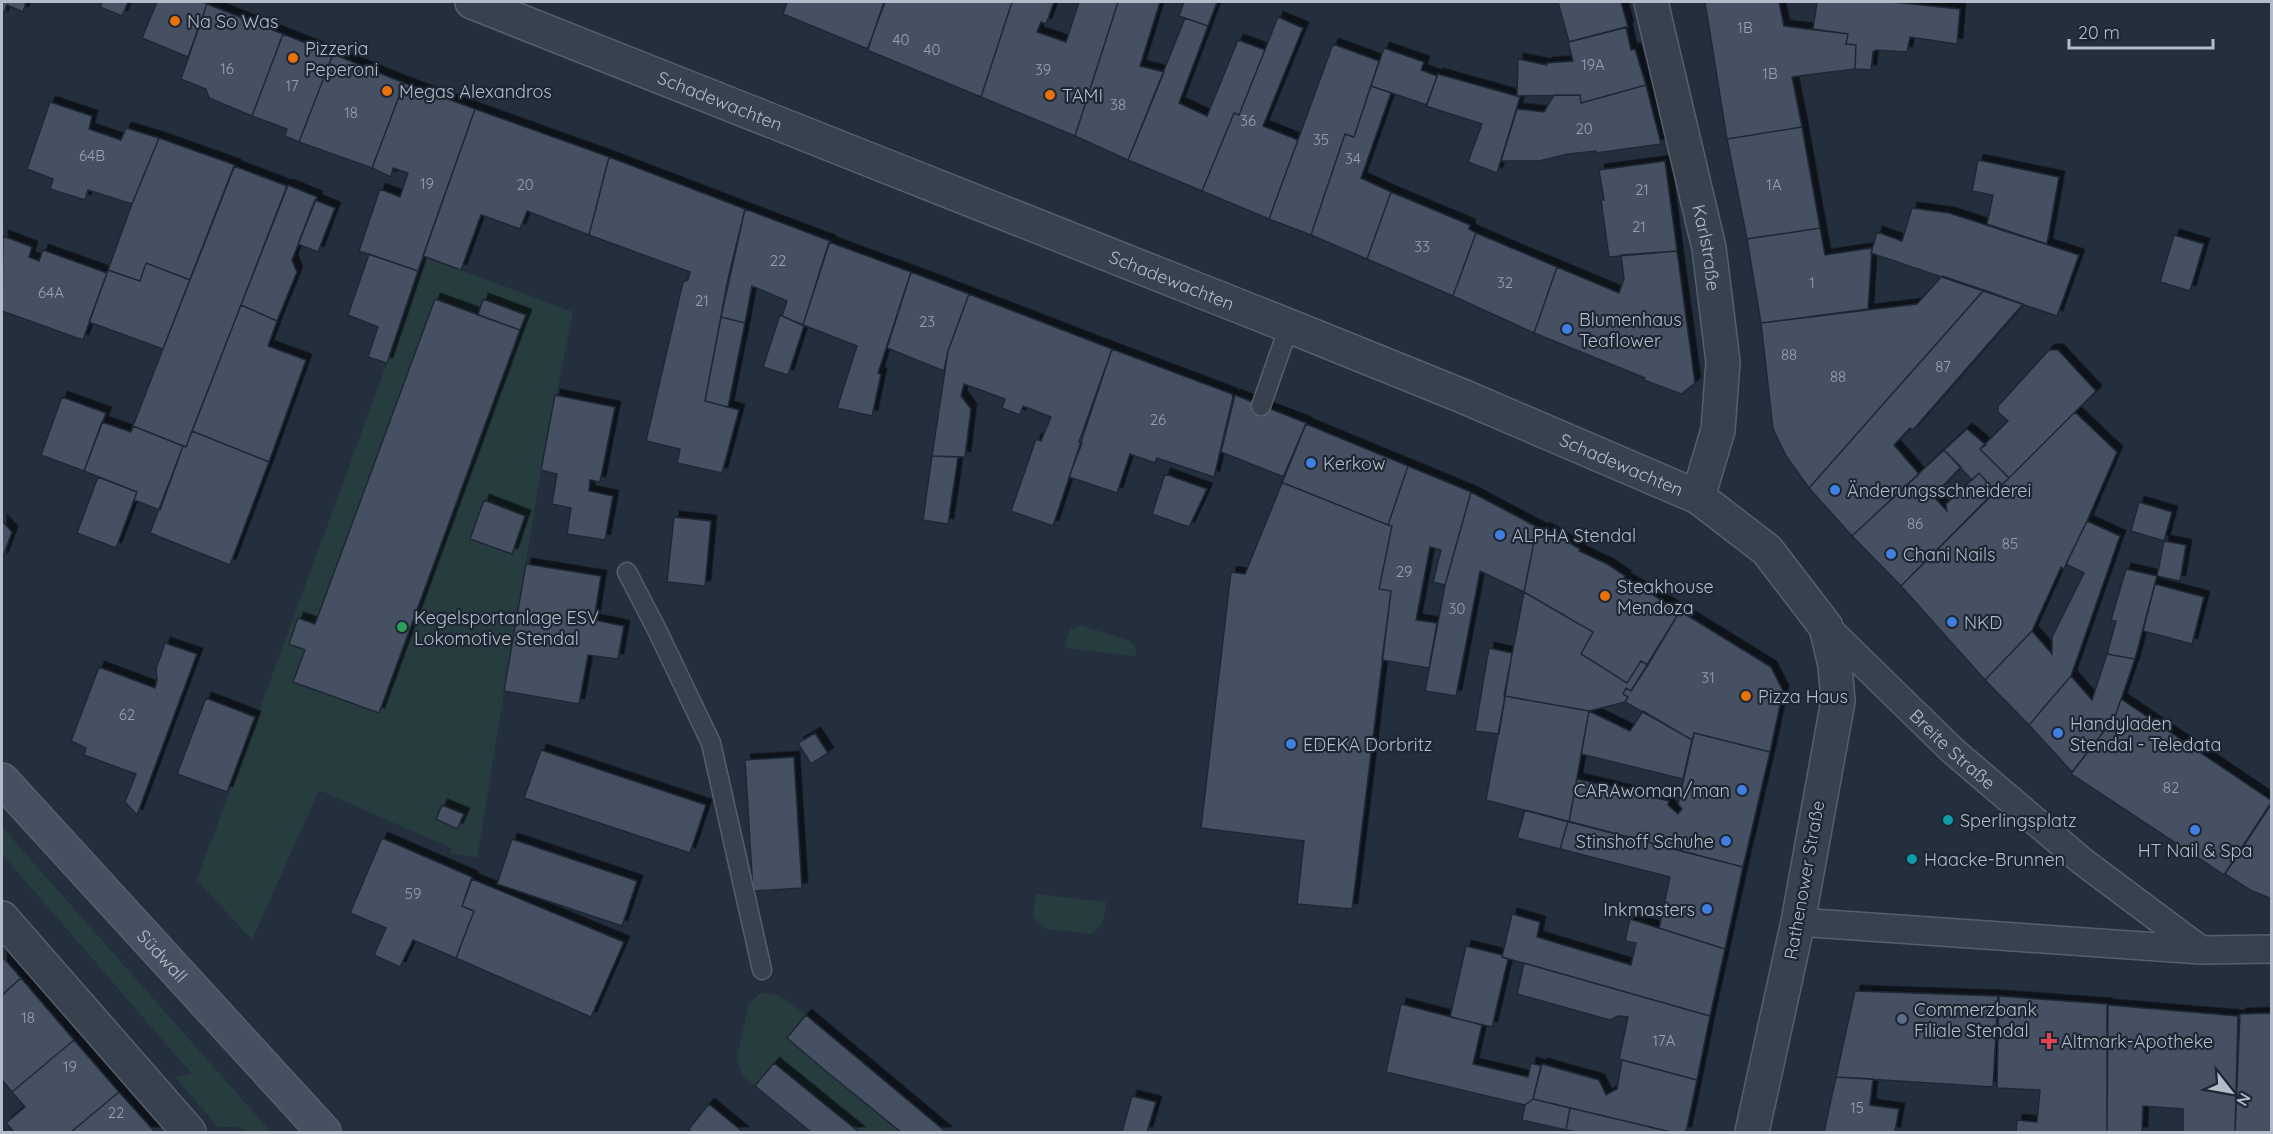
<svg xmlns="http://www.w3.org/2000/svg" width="2273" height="1134" viewBox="0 0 2273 1134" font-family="Quicksand,sans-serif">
<defs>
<filter id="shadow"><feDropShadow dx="5.5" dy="-5.5" stdDeviation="0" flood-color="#0009"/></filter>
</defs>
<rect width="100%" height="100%" fill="#242f3e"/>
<path fill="#263c3f" d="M423 256 573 312 541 470 477 858 451 853V848L319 790 252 940 197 880 387 363Z
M1080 625 1130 641 1135 645 1136 656 1065 648 1070 630Z
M2 827 271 1132H244L239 1127H218L175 1077 192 1074 2 854Z
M1036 894 1106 902C1105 915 1104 926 1092 934L1046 929 1033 916Z
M767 993 779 996 806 1015 787 1038 897 1129 916 1107 929 1118 917 1132H859L843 1119 831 1132H811L809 1131 828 1107 775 1063 755 1086 742 1076 737 1058 748 1006 759 994Z"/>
<path fill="#455162" stroke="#1f2835" stroke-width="1.5" filter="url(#shadow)" d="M2 2H26L23 12 7 5 2 17Z
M102 2H128L122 16 100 7Z
M157 2H202L207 4 188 57 142 38Z
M787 2H884L868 49 783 14Z
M885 2H1012L981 97 867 50Z
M1012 2H1054L1046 24 1041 22 1037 32 1066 42 1079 2H1118L1075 136 981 97Z
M1118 2H1160L1140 66 1164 72 1128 160 1075 136Z
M1184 2H1217L1208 26 1179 16Z
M1558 2H1621L1628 27 1569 42Z
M1705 2H1779L1784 26 1848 34 1846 44 1856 45 1855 69 1792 77 1802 127 1727 139Z
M1817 2H1892L1960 9 1957 44 1910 37 1907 52 1876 50 1873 52 1871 70 1855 69 1856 45 1846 44 1848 34 1813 29Z
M207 4 283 34 252 116 209 98 206 89 181 79Z
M1278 17 1303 28 1263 126 1298 140 1269 219 1202 191 1234 113 1239 115Z
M1185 18 1208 26 1179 103 1207 116 1238 40 1265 50 1239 115 1234 113 1202 191 1128 160Z
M1626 27 1631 50 1635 49 1646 85 1581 103 1580 95 1517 96 1518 59 1547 65V63L1573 61 1568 42Z
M283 34 333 54 299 142 285 136 287 129 252 116Z
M1333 44 1379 61 1354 137 1345 134 1311 235 1269 219Z
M1384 48 1424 62 1421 70 1437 76 1427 105 1371 86Z
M333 54 404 83 372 168 299 142Z
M1438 74 1520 97 1497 173 1468 162 1482 124 1426 106Z
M404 83 475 109 418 271 359 251 380 189 400 197 408 173 393 168 391 177 372 168Z
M1646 85 1661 144 1596 153V151L1568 154 1539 161H1501L1517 109 1544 112 1554 95H1580L1581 103Z
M1371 86 1391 93 1361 178 1391 192 1367 259 1311 235 1345 134 1354 137Z
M50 102 92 116 89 129 121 140 126 128 159 138 132 204 88 190 85 200 50 189 53 179 27 169Z
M475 109 609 157 589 235 527 211 520 229 481 215 461 270 423 256Z
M1802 127 1820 228 1747 239 1727 139Z
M159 138 235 165 190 280 146 263 140 281 108 270 132 204Z
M609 157 745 209 728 279 705 401 739 410 722 473 677 463 680 449 646 441 683 282 688 280 690 272 589 235Z
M1978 160 2059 177 2047 244 1987 224 1993 195 1972 191Z
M1665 161 1677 251 1609 257 1601 200H1604L1599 170Z
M234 166 287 186 186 447 133 426Z
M288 185 317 197 292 260 297 272 277 321 241 305Z
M1391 192 1470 225 1469 229 1476 233 1453 296 1367 259Z
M315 200 335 208 318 252 298 244Z
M1912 208 1949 213 2079 255 2057 316 1871 253 1877 232 1902 241Z
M745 209 830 241 803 325 782 316 787 301 752 286 745 323 721 317Z
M1820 228 1825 255 1872 248 1868 309 1761 323 1747 239Z
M1476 233 1557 267 1534 333 1453 296Z
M2174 235 2204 244 2190 291 2160 282Z
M3 236 32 247 29 257 39 261 43 250 107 273 83 340 2 311Z
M829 242 911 272 878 373 881 374 872 416 837 408 857 346 803 325Z
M1677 251 1695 383 1681 394 1644 380 1645 378 1534 333 1557 267 1619 293 1624 279 1621 255Z
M369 254 418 271 387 363 368 357 378 327 348 315Z
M146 263 190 280 163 349 89 322 108 270 140 281Z
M911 272 969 294 948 351 944 371 887 348Z
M1942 276 1984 290 1809 488 1786 456 1773 429 1761 323 1917 304Z
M1984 290 2023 304 1913 430 1910 428 1894 445 1919 474 1852 536 1809 488Z
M969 294 1112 349 1053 526 1011 511 1036 439 1041 441 1051 417 1023 406 1020 415 1002 408 1005 399 964 384 961 396 971 409 965 457 932 456 948 351Z
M435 299 520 330 379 713 293 682 305 650 289 644 298 618 315 624Z
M483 299 526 315 520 330 478 315Z
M241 305 277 321 268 346 306 360 269 462 192 431Z
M780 315 804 326 788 375 763 367Z
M721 317 745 323 728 407 705 401Z
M1112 349 1232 394 1233 397 1214 477 1157 458 1155 463 1130 454 1117 493 1069 477 1082 443 1079 442Z
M2049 350H2058L2096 391 2009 478 1980 449 2008 421 1998 412V406Z
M555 395 615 407 600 482 590 480 589 491 613 496 605 540 567 534 571 508 552 504 557 474 541 470Z
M1235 395 1306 423 1284 477 1221 452Z
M62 397 106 413 84 471 41 455Z
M2075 412 2117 452 2087 521 2064 569 2061 567 2032 631 1985 680 1901 586Z
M102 422 131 432 133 426 183 446 160 510 134 500 137 492 84 471Z
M1306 424 1408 466 1388 525 1392 526 1379 589 1391 591 1352 909 1297 904 1304 841 1201 828 1231 572 1245 574Z
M1306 424 1408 466 1388 525 1281 482Z
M1967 429 1986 445 1980 449 2009 478 1995 491 1979 473 1972 480 1944 450Z
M192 431 269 462 230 565 150 533 183 446 186 447Z
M1944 450 1961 467 1933 496 1947 511 1946 504 1979 473 1995 491 1901 586 1852 536Z
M932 456 958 457 948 524 923 520Z
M1408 466 1471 492 1445 585 1433 582 1441 550 1430 547 1416 620 1437 623 1429 668 1382 660 1391 591 1379 589 1392 526 1388 525Z
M1165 474 1207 489 1189 527 1152 514Z
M98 477 137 492 116 548 77 533Z
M1471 492 1537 527 1524 592 1480 571 1456 696 1425 691 1445 585Z
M484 500 525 516 512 554 470 539Z
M2139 502 2172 512 2164 541 2131 531Z
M674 517 711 521 705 586 667 582Z
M2 521 12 532 2 559Z
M2087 521 2120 536 2071 676 2029 725 1985 680 2032 631 2052 654V637L2084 573 2066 564Z
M1537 527 1543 530 1544 528 1562 538V541L1563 539 1580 549 1579 551 1607 564 1625 576 1624 578 1680 611 1648 665 1641 661 1627 683 1581 654 1593 632 1524 592Z
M2164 541 2186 545 2180 581 2157 576Z
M526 564 601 576 594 620 624 626 618 659 588 655 579 704 504 691Z
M2126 569 2157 576 2135 659 2107 654 2116 621 2111 620Z
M2155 584 2204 597 2192 644 2143 631Z
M1524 592 1593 632 1581 654 1627 683 1641 661 1648 665 1631 691 1626 688 1623 694 1628 697 1625 702 1589 711 1504 696Z
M1680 611 1771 667 1783 691 1770 752 1694 733 1692 740 1625 702 1628 697 1623 694 1626 688 1631 691Z
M165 643 197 654 137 815 125 802 136 774 84 755 86 748 71 741 99 667 155 688 157 679 156 669Z
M1489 648 1512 653 1499 734 1475 731Z
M2107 654 2135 659 2115 717 2072 772 2029 725 2071 676 2092 700Z
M1505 696 1589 711 1569 822 1486 800Z
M206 698 255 717 227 792 177 774Z
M2121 699 2272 801 2224 875 2071 774 2115 717Z
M1589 711 1630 731 1643 711 1692 740 1683 779 1581 754Z
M815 733 828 753 811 764 798 743Z
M1694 733 1770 752 1743 867 1569 822 1577 779 1669 801 1668 805 1678 814 1682 809 1678 804Z
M541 750 706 805 690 853 524 798Z
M794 757 802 888 753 891 745 760Z
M2272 803V899L2250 890 2225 874Z
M442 805 464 814 457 829 436 819Z
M1525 810 1568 821 1560 849 1517 838Z
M1568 821 1743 867 1725 949 1659 928 1670 877 1560 849Z
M382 838 472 877 462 906 474 911 456 958 413 940 400 967 374 955 386 928 350 913Z
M512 839 637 881 622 926 497 884Z
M472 879 624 942 591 1017 456 958 474 911 462 906Z
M1512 914 1540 922 1537 937 1631 965 1636 943 1625 941 1630 919 1725 949 1710 1016 1502 957Z
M1466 946 1502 955V957L1508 959 1492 1027 1450 1017Z
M2 956 21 978 2 995Z
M1524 963 1710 1016 1697 1080 1619 1059 1628 1017 1618 1016 1610 1020 1517 994Z
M21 978 74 1040 12 1092 2 1080V995Z
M1855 991 1998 996 1993 1087 1836 1077Z
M1999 996 2107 1004V1132H2016L2017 1120 2037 1122 2040 1090 1997 1088Z
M1401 1004 1482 1025 1473 1064 1528 1077 1531 1063 1541 1066 1533 1099 1525 1105 1386 1072Z
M2108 1005 2238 1016 2235 1132H2183V1109L2143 1106 2142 1132H2107Z
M2272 1013V1132H2235L2240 1014Z
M806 1015 946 1132H901L827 1072 787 1038Z
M74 1040 119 1092 71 1132H14L6 1123 25 1107 12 1092Z
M1622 1060 1697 1080 1686 1132H1671L1533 1099 1542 1064 1599 1080 1606 1095 1617 1089Z
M774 1063 828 1107 859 1132H811L755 1086Z
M1836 1077 1873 1079 1870 1105 1899 1109 1895 1132H1824Z
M119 1092 155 1132H71Z
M1132 1096 1156 1102 1147 1132H1122Z
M1533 1099 1570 1108 1566 1130 1522 1120 1525 1105Z
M709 1104 743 1132H692L688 1130Z
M1570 1108 1671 1132H1577L1566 1130Z"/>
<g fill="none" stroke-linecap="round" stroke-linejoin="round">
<g stroke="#565f6c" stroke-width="21">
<path id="service" d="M1261 406 1289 326
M627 572 657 630 711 743 762 970"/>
</g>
<g stroke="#565f6c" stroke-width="30">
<g id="pedestrian">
<path id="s1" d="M1826 627 1953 751 2082 861 2201 950"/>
<path d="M1798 922 2201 950 2272 949"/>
</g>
</g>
<g stroke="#565f6c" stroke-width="36">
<g id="minor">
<path id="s2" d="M472 2 1289 326 1460 395 1698 497 1767 550 1826 627 1835 665 1838 701 1798 922 1752 1132"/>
<path id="s3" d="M1651 2 1709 248 1723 362 1718 430 1698 497"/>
<path d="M2 918 189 1132"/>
</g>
</g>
<g stroke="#565f6c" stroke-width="36">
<g id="secondary">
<path id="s4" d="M2 780 324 1132"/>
</g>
</g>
<use href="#service" stroke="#38414e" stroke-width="18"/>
<use href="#pedestrian" stroke="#38414e" stroke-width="27"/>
<use href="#minor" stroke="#38414e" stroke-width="33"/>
<use href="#secondary" stroke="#465061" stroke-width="33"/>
</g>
<g fill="#e8710a" stroke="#1d2633" stroke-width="2">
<circle cx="175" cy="21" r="6"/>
<circle cx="293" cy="58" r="6"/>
<circle cx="387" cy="91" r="6"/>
<circle cx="1050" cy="95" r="6"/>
<circle cx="1605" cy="596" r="6"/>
<circle cx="1746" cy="696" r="6"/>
</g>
<g fill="#3f7fe0" stroke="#1d2633" stroke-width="2">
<circle cx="1567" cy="329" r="6"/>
<circle cx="1311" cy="463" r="6"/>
<circle cx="1835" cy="490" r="6"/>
<circle cx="1500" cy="535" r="6"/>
<circle cx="1891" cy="554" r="6"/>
<circle cx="1952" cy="622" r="6"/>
<circle cx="2058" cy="733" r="6"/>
<circle cx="1291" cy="744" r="6"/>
<circle cx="1742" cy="790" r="6"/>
<circle cx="2195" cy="830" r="6"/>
<circle cx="1726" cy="841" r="6"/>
<circle cx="1707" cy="909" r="6"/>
</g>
<circle fill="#2e9e5b" stroke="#1d2633" stroke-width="2" cx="402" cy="627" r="6"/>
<g fill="#0f9aa8" stroke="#1d2633" stroke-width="2">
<circle cx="1948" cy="820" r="6"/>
<circle cx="1912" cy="859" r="6"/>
</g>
<circle fill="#5c6f8a" stroke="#1d2633" stroke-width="2" cx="1902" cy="1019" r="6"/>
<path fill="#e0444e" stroke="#1d2633" stroke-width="2" d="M2046 1032h6v6h6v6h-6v6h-6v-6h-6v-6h6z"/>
<g text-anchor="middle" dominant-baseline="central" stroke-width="4.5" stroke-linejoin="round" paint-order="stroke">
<g font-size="15" fill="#98a1af">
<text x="1745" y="27">1B</text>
<text x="901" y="39">40</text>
<text x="932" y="49">40</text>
<text x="1593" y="64">19A</text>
<text x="227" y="68">16</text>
<text x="1043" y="69">39</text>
<text x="1770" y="73">1B</text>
<text x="292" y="85">17</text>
<text x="1118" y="104">38</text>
<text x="351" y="112">18</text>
<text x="1248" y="120">36</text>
<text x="1584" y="128">20</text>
<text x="1321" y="139">35</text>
<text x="92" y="155">64B</text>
<text x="1353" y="158">34</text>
<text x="427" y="183">19</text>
<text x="525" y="184">20</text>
<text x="1774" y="184">1A</text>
<text x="1642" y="189">21</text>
<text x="1639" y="226">21</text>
<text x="1422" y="246">33</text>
<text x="778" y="260">22</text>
<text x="1505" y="282">32</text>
<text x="1812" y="282">1</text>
<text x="51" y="292">64A</text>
<text x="702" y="300">21</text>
<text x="927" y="321">23</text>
<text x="1789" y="354">88</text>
<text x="1943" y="366">87</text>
<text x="1838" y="376">88</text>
<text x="1158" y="419">26</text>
<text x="1915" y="523">86</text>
<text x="2010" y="543">85</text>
<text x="1404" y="571">29</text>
<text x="1457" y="608">30</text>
<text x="1708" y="677">31</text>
<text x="127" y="714">62</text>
<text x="2171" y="787">82</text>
<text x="413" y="893">59</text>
<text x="28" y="1017">18</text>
<text x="1664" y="1040">17A</text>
<text x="70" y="1066">19</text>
<text x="1857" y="1107">15</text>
<text x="116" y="1112">22</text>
</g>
<g font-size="18" fill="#b4bcc9" stroke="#1d2633" text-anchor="start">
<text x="187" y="21">Na So Was</text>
<text x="305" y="48">Pizzeria<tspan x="305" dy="21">Peperoni</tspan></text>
<text x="399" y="91">Megas Alexandros</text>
<text x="1062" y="95">TAMI</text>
<text x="1579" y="319">Blumenhaus<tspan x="1579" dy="21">Teaflower</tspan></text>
<text x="1323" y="463">Kerkow</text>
<text x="1847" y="490">Änderungsschneiderei</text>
<text x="1512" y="535">ALPHA Stendal</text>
<text x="1903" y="554">Chani Nails</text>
<text x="1617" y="586">Steakhouse<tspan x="1617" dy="21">Mendoza</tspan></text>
<text x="414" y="617">Kegelsportanlage ESV<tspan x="414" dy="21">Lokomotive Stendal</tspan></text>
<text x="1964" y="622">NKD</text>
<text x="1758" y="696">Pizza Haus</text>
<text x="2070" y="723">Handyladen<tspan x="2070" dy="21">Stendal - Teledata</tspan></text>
<text x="1303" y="744">EDEKA Dorbritz</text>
<text x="1730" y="790" text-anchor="end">CARAwoman/man</text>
<text x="1960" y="820">Sperlingsplatz</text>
<text x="1714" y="841" text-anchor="end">Stinshoff Schuhe</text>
<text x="2195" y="850" text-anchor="middle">HT Nail &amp; Spa</text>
<text x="1924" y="859">Haacke-Brunnen</text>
<text x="1695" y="909" text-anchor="end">Inkmasters</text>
<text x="1914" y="1009">Commerzbank<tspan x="1914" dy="21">Filiale Stendal</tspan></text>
<text x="2061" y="1041">Altmark-Apotheke</text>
</g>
<g font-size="18" fill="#b4bcc9" stroke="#1d2633">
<text stroke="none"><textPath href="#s2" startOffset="267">Schadewachten</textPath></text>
<text stroke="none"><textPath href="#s3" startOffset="252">Karlstraße</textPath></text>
<text stroke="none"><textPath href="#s2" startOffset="753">Schadewachten</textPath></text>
<text stroke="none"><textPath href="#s2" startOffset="1239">Schadewachten</textPath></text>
<text stroke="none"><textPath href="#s1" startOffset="176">Breite Straße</textPath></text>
<text transform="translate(1804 880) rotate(-80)">Rathenower Straße</text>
<text stroke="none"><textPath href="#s4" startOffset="238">Südwall</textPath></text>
</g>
</g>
<rect width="2273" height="1134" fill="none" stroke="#b4bcc9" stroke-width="6"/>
<g transform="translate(2231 1092) rotate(121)" stroke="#1d2633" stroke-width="4.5" paint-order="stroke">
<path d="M0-4.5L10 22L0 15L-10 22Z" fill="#b4bcc9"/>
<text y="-9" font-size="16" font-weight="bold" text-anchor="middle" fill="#b4bcc9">N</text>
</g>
<path d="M2069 39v9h144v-9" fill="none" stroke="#b4bcc9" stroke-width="3"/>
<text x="2078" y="39" font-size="18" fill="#b4bcc9" stroke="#1d2633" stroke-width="4.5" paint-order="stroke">20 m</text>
</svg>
